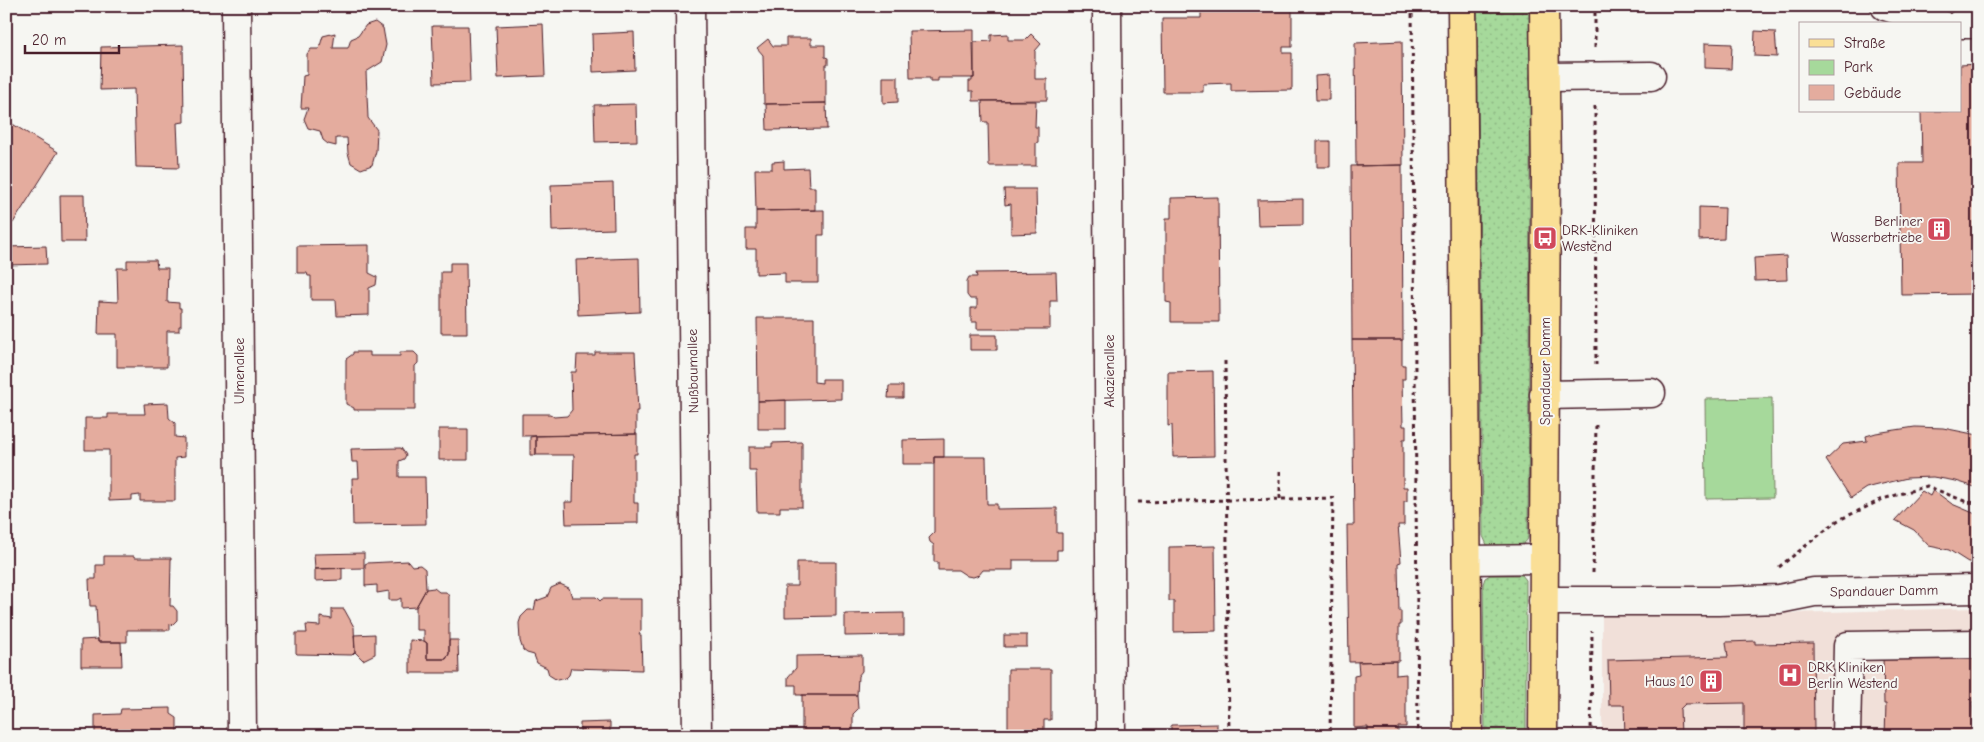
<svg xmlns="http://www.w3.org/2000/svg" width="1984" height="742" viewBox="0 0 1984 742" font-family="'Comic Neue',sans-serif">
<defs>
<pattern id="grass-dots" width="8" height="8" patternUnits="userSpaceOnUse" patternTransform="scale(1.25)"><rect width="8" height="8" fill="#a6d99b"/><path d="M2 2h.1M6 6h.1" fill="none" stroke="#90ba86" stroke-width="1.8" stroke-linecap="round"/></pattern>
</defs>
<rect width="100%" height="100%" fill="#f6f6f2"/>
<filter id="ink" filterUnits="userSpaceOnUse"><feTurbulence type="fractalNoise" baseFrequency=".02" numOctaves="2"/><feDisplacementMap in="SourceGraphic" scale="10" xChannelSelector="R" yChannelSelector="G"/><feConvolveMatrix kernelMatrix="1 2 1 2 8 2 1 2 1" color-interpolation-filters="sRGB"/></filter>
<g filter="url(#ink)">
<path fill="#f1e0d9" d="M1978 608V736H1602V614L1789 613Z"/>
<path fill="url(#grass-dots)" stroke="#787c63" d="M1477 6H1531L1528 538C1523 551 1499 549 1487 545L1483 536Z
M1490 575H1522L1526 580V736H1485L1483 584 1485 578Z"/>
<path fill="#a6d99b" stroke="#787c63" d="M1772 398 1773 498 1706 499 1705 399Z"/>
<path fill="#e4ac9e" stroke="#4a1f2b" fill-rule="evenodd" d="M1292 8V47H1283V53H1292V90L1231 91V83L1203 84V92H1163L1162 18H1201V9Z
M375 22 383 28 386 45 382 62 366 72 368 118 377 130 376 151 372 165 361 169 351 163 348 153 347 138H336V146L328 144 323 140 320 131 308 128 304 119 308 108H301L303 76 307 75V54L311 49H319L323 36 335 33 333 48H348L351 39 358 36 366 25Z
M543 24 545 76 498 78 496 26Z
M432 26H468L470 82 434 83Z
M974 30V78H938V81H930V78H910L909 31Z
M1755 31 1775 32 1777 57 1754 56Z
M634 32 635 70 593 72 592 34Z
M1008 34V40H1025L1031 34 1041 44 1035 51V79H1047V100L973 101V91H969V81H972V78H974L973 42 991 41V35Z
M786 38H811V45H825V57L828 58V65H826V103L764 104 763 55 757 48 768 39 773 46H786Z
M1402 41 1403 165 1356 166 1355 43Z
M1705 43 1732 44 1731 69 1705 68Z
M183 45 184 122 177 123 179 168 136 167 134 89 100 90 101 47Z
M1978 64V294L1901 295 1899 163H1922L1921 111H1960V65Z
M1329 75V100H1316L1315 76Z
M883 77H898V102L883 103Z
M982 101H1036L1035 127H1038V142L1036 143V166H989L988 122H983Z
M826 103 827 129 767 130 766 104Z
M636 104 637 141 595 142 594 105Z
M6 120 58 152 13 223H6Z
M1317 141H1330V167H1317Z
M784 161V169L808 168 809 187H815V210L756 211 755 169H772V162Z
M1402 165 1403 340H1352L1351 166Z
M613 183 614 229 552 231 551 185Z
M1004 189H1036L1037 233 1011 234V204L1005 205Z
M60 195H84L85 242H61Z
M1218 197 1219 322H1171V303L1166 302V218H1171V198Z
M1303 199V225L1258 226 1257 200Z
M1699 207 1725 208 1724 239 1699 240Z
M824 210V235H818V283H785V273L756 274V249H746V229H756V211Z
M369 245V273L377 277 376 285 369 288V315L337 316 336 300H311V276H308L307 273H297V246Z
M46 246 47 264 6 265V247Z
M1786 256 1787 280 1755 281 1754 258Z
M639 258 640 312 578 315 576 260Z
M127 260H156L157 268H168L167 302 179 303V308H181V326H179V331H167V367H117V334H98L99 301 118 302 117 268H127Z
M450 263H466L467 333H441V272H450Z
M1056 272 1057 301H1050V329H977V322H971V308H977V299H970L967 295V281L969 277H977L976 273Z
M757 318H814V382L822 383V379H841V399L758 401Z
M970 335H997V350H970Z
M1352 340H1402V365H1405V379H1402L1403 426H1406V439H1403V487H1407V501H1404V525H1398L1401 562 1398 563 1399 611H1401V625H1399V661L1349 662 1347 525H1354Z
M353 352H370V356H400V352H414L418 356V363L415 366V410H354V408L346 404V359L353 354Z
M595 352H635L638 411H636V434L522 436V414H550L554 417 567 416 572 410 571 372H576L577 355H595Z
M1213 371 1214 456 1173 457 1172 425 1168 426V372Z
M889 386H903V398H888Z
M786 400V429H758V401Z
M168 403 169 418 175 423V437L184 438V457L175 458V501H140V495L132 496V500L109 501V450H85V418H108V414H145L144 404Z
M1915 427 1943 428 1978 435V488L1956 481 1933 477 1907 478 1866 488 1851 498 1826 460 1843 444 1867 441 1866 436 1876 433Z
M439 429H468V460H439Z
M637 434V454H634V503H638V523L566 524 565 502H573L574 455H536V436Z
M536 436V455H530V437Z
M944 439V457H934V464H903V440Z
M802 442V507H780V512H757L756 471H749V447H772V443Z
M401 448 406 455 404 459 399 461V477H425L426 524 353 525 352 478H359L358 462H352L351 449Z
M934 457H986L987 504H997V509L1057 508V533H1062V550H1057V560H1013V570H983L979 575 973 577 967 576 958 570H938V562H934V545L930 542 929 538 934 533Z
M1933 490 1952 504 1978 515V562H1968L1949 550 1929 546 1914 530 1895 520 1922 491 1930 496Z
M1215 546 1216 631 1174 632V601H1169V547Z
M364 553V568L315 569 314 554Z
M104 556H134L135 558H171L170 606H173L177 611V620L172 625 170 624V630H127V642H98L96 606H90L89 579H96V565H104Z
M408 561 412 566 420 565 425 569 426 589 416 607 401 608V598L397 600H389V591L377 593V585L365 586V564L367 563Z
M797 562H836V616L785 617V586H797Z
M342 568V580L315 581V569Z
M560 584 569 588 572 597H596L600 601 602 599H641V631L639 633 641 636 642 670 571 668 569 675 566 678 557 680 549 675 547 668 537 663 534 655 527 653 523 650 520 641 519 623 521 617 528 610H534L536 601 547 597 551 588Z
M434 588 439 592H446L449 596V654L446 659H427V643L424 641V630H416V607L426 589Z
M332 609H344L354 627 355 652 352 655 297 654 296 653V633H307L306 625 320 626V617L332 619Z
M904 613V635L845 636V614Z
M375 634V654L363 660 355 652 354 635Z
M1004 635H1027V647H1004Z
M98 639V642H121L122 666H81V640Z
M410 640 424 641 427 643V659H446L449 654V640H458L459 673H410Z
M1755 641V644L1813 643 1814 732 1778 733V736H1625L1624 705H1609L1608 660 1728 657 1726 642ZM1744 703V733L1681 735 1680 709 1685 704Z
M1974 654V702H1972L1975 736H1885L1886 704H1884L1883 656Z
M862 655V671L858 676 857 695H796V685H788V677L796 668V656Z
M1396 661V675L1406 674V727H1398V736H1368V727L1354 728V676L1359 675 1358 662Z
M1008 669H1051V720H1044V736H1008Z
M802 695H857L858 709 853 714V732L802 733Z
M171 708V714L177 718V731L171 736H95V715L120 714 121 709Z
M610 722V736H580V723Z
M1217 724V736H1171V725Z
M862 732V736H797V733Z"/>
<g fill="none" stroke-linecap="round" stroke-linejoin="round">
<g stroke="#4a1f2b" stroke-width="31">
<path id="minor" d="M236 6 242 736
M690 6 697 736
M1107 6 1111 736
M1885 6 1940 24
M1960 24H1978
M1545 77 1651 76
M1544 395 1651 393
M1467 560 1543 559
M1543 601H1718L1779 599 1814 592 1978 589
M1846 736 1848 646 1978 644"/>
</g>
<g stroke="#4a1f2b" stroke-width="31">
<path id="major" d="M1462 6 1468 736
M1543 736 1546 174 1544 6"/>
</g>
<path stroke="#4a1f2b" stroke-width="3" stroke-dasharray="4 4" stroke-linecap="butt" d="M1412 6 1418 736
M1595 48V6
M1595 106 1596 365
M1225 361 1229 736
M1280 471V499
M1138 502 1333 498 1330 736
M1779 567 1837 521 1883 499 1927 486 1967 502 1978 503
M1593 573 1596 424
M1591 736 1592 631"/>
<use href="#minor" stroke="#f6f6f2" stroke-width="28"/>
<use href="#major" stroke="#fadf96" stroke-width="28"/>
</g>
</g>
<defs>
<g id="building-square" transform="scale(1.25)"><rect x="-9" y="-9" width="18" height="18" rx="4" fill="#d1495b" stroke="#f6f6f2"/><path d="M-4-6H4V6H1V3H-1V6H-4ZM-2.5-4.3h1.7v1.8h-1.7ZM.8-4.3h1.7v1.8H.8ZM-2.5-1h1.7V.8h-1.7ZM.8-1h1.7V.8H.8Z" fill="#fff"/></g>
<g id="bus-square" transform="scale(1.25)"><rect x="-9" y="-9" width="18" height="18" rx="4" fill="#d1495b" stroke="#f6f6f2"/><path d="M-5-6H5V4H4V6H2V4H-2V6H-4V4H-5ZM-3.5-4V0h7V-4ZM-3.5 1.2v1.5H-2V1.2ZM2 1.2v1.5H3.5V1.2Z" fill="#fff"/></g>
<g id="hospital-square" transform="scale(1.25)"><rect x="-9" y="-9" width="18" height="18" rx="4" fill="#d1495b" stroke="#f6f6f2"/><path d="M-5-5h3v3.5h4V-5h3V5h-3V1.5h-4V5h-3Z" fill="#fff"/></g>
</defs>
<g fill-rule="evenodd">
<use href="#building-square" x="1939" y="229"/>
<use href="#bus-square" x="1545" y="238"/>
<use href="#hospital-square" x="1790" y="675"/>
<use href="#building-square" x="1711" y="681"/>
</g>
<g text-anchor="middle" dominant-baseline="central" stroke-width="4" stroke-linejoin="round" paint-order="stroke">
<g font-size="14" fill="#4a1f2b" stroke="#f6f6f2" text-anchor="end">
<text x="1922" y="221">Berliner<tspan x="1922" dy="16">Wasserbetriebe</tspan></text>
<text x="1562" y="230" text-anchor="start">DRK-Kliniken<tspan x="1562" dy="16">Westend</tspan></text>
<text x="1808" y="667" text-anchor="start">DRK Kliniken<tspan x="1808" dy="16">Berlin Westend</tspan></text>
<text x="1694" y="681">Haus 10</text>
</g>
<g font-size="14" fill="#4a1f2b" stroke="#f6f6f2">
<text transform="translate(239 371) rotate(-90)">Ulmenallee</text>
<text transform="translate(693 371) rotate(-91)">Nußbaumallee</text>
<text transform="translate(1109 371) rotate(-90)">Akazienallee</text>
<text transform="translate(1545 371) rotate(-90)">Spandauer Damm</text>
<text transform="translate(1884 591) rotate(-1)">Spandauer Damm</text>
</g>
</g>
<rect width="1984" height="742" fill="none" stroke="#f6f6f2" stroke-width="25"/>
<rect x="12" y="12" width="1959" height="717" fill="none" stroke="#4a1f2b" stroke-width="2" filter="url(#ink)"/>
<rect x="1799" y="22" width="162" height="90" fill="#f6f6f2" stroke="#b1a0a2"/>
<rect x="1809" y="39" width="25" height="8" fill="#fadf96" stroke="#b1a0a2"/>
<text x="1844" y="48" font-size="15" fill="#4a1f2b">Straße</text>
<rect x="1809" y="60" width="25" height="15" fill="#a6d99b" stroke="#b1a0a2"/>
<text x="1844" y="72" font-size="15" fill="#4a1f2b">Park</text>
<rect x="1809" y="85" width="25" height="15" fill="#e4ac9e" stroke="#b1a0a2"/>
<text x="1844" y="98" font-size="15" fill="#4a1f2b">Gebäude</text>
<path d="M25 45v8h94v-8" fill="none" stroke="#4a1f2b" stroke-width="2.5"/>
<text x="32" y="45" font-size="15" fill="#4a1f2b" stroke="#f6f6f2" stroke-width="4" paint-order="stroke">20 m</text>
</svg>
